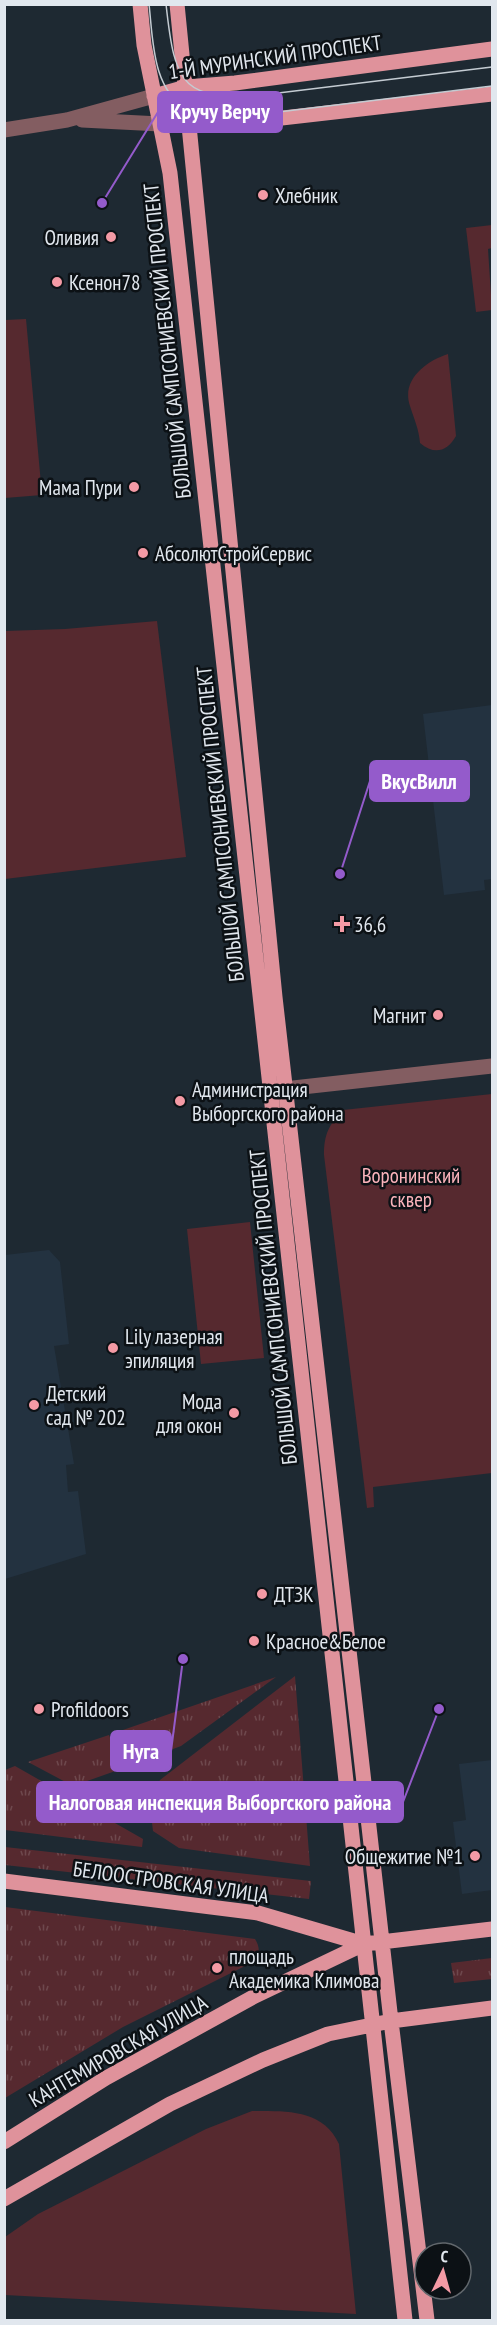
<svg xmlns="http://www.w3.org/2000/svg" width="497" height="2325" viewBox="0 0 497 2325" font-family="'PT Sans Narrow',sans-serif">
<defs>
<pattern id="grass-tufts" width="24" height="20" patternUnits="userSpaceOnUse" patternTransform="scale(1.5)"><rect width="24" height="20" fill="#56292f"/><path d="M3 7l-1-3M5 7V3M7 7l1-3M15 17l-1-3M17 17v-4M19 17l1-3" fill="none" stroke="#6e484d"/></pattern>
</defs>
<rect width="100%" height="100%" fill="#1e2932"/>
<path fill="#233240" d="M492 705V879L484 880 485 890 444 895 423 714Z
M49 1250 60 1262 69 1344 54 1346 74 1464 66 1465 68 1492 78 1491 86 1554 5 1579V1255Z
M492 1760V1890L462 1894 453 1822 466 1820 459 1764Z"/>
<path fill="url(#grass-tufts)" d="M295 1676 310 1866 179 1848 153 1831 150 1805 160 1780Z
M276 1677 181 1746 131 1765 120 1731Z
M109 1735 121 1769 73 1786 28 1762Z
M15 1766 143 1839 142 1847 5 1830V1770Z
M5 1847 311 1881 309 1899 5 1865Z
M5 1907 255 1939C260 1947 260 1954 255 1961L123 2027 5 2098Z
M492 1958V1979L454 1983 451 1963Z"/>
<path fill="#56292f" d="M492 225V248L488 249 492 310 476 312 466 228Z
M26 319 42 495 5 498V320Z
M448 354 456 436C447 452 434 455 420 443 419 429 414 419 410 406 401 380 426 361 448 354Z
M157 621 186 857 5 879V631L65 629Z
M492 1094V1473L373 1487 374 1507 367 1508 324 1155C324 1134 329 1125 343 1110Z
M250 1222 264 1358 201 1364 187 1229Z
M252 2111C286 2111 323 2109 339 2144L356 2314 5 2295V2237L38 2214 206 2129Z"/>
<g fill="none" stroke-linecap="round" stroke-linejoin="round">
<path stroke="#835d61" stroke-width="15" d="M82 120 160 124
M4 130 67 120 154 96
M275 1090 492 1066"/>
<path stroke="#df929b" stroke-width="15" d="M140 4 144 45 170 173 405 2320
M177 4 275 997 391 2021 427 2320
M154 96 186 87 235 83 492 49
M160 124 239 123 492 94
M4 1881 258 1913 364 1944
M4 2142 106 2078 255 1996 364 1944 492 1929
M4 2199 170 2104 263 2060 328 2034 391 2021 492 2008"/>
<path stroke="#c4cbd2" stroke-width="1.5" d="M149 4C153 39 152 91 188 109 203 116 223 116 238 117L492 86
M166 4C175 88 183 102 270 94L492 67"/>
</g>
<g fill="#f49aa5" stroke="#0c1115" stroke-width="2">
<circle cx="263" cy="195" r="6"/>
<circle cx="111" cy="237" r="6"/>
<circle cx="57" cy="282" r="6"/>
<circle cx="134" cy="487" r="6"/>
<circle cx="143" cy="553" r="6"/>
<path d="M339 915h6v6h6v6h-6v6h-6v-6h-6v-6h6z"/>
<circle cx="438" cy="1015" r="6"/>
<circle cx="180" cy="1101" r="6"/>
<circle cx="113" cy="1348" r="6"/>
<circle cx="34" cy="1405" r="6"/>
<circle cx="234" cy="1413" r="6"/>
<circle cx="262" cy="1594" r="6"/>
<circle cx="254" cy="1641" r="6"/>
<circle cx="39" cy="1709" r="6"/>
<circle cx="475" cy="1856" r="6"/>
<circle cx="217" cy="1968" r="6"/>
</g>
<g text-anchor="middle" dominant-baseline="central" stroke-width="5" stroke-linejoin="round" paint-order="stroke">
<g font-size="21" fill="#e1e7ee" stroke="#0c1115">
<text transform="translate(275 57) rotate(-8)">1-Й МУРИНСКИЙ ПРОСПЕКТ</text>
<text transform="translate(167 341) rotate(-96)">БОЛЬШОЙ САМПСОНИЕВСКИЙ ПРОСПЕКТ</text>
<text transform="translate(220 824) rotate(-96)">БОЛЬШОЙ САМПСОНИЕВСКИЙ ПРОСПЕКТ</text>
<text transform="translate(273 1307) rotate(-96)">БОЛЬШОЙ САМПСОНИЕВСКИЙ ПРОСПЕКТ</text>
<text transform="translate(171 1882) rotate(8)">БЕЛООСТРОВСКАЯ УЛИЦА</text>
<text transform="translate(118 2051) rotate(-30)">КАНТЕМИРОВСКАЯ УЛИЦА</text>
</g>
<g font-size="21" fill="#e1e7ee" stroke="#0c1115" text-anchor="start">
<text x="275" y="195">Хлебник</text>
<text x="99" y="237" text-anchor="end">Оливия</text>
<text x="69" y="282">Ксенон78</text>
<text x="122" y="487" text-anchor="end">Мама Пури</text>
<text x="155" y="553">АбсолютСтройСервис</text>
<text x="354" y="924">36,6</text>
<text x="426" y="1015" text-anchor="end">Магнит</text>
<text x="192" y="1089">Администрация<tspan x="192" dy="24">Выборгского района</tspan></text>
<text x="125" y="1336">Lily лазерная<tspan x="125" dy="24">эпиляция</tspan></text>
<text x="46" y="1393">Детский<tspan x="46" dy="24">сад № 202</tspan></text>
<text x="222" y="1401" text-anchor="end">Мода<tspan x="222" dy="24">для окон</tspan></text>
<text x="274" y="1594">ДТЗК</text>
<text x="266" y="1641">Красное&amp;Белое</text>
<text x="51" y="1709">Profildoors</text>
<text x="463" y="1856" text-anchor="end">Общежитие №1</text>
<text x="229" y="1956">площадь<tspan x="229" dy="24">Академика Климова</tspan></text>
</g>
<g font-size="21" fill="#fbb3bb" stroke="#0c1115">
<text x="411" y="1175">Воронинский<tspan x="411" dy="24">сквер</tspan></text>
</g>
</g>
<path fill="none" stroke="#945bcb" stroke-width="2" d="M102 203L158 112M340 874L370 781M183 1659L171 1751M439 1709L403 1802"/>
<g fill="#945bcb" stroke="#0c1115" stroke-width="2">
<circle cx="102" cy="203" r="6"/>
<circle cx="340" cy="874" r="6"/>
<circle cx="183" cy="1659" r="6"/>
<circle cx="439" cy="1709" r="6"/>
</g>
<g fill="#945bcb" stroke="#945bcb" stroke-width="2">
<rect x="158" y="92" width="124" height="40" rx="6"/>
<rect x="370" y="761" width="99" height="40" rx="6"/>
<rect x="111" y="1731" width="60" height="40" rx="6"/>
<rect x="37" y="1782" width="366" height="40" rx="6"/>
</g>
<g font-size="22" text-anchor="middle" font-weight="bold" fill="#fff">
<text x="220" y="119">Кручу Верчу</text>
<text x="419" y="789">ВкусВилл</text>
<text x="141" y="1759">Нуга</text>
<text x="220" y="1810">Налоговая инспекция Выборгского района</text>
</g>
<rect width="497" height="2325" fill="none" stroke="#e1e7ee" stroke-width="12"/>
<g transform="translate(443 2271) rotate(5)"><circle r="28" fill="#0c1115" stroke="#61676c" stroke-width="1.5"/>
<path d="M0-4.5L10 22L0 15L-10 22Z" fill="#f49aa5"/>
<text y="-9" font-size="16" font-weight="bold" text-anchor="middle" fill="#e1e7ee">С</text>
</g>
</svg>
